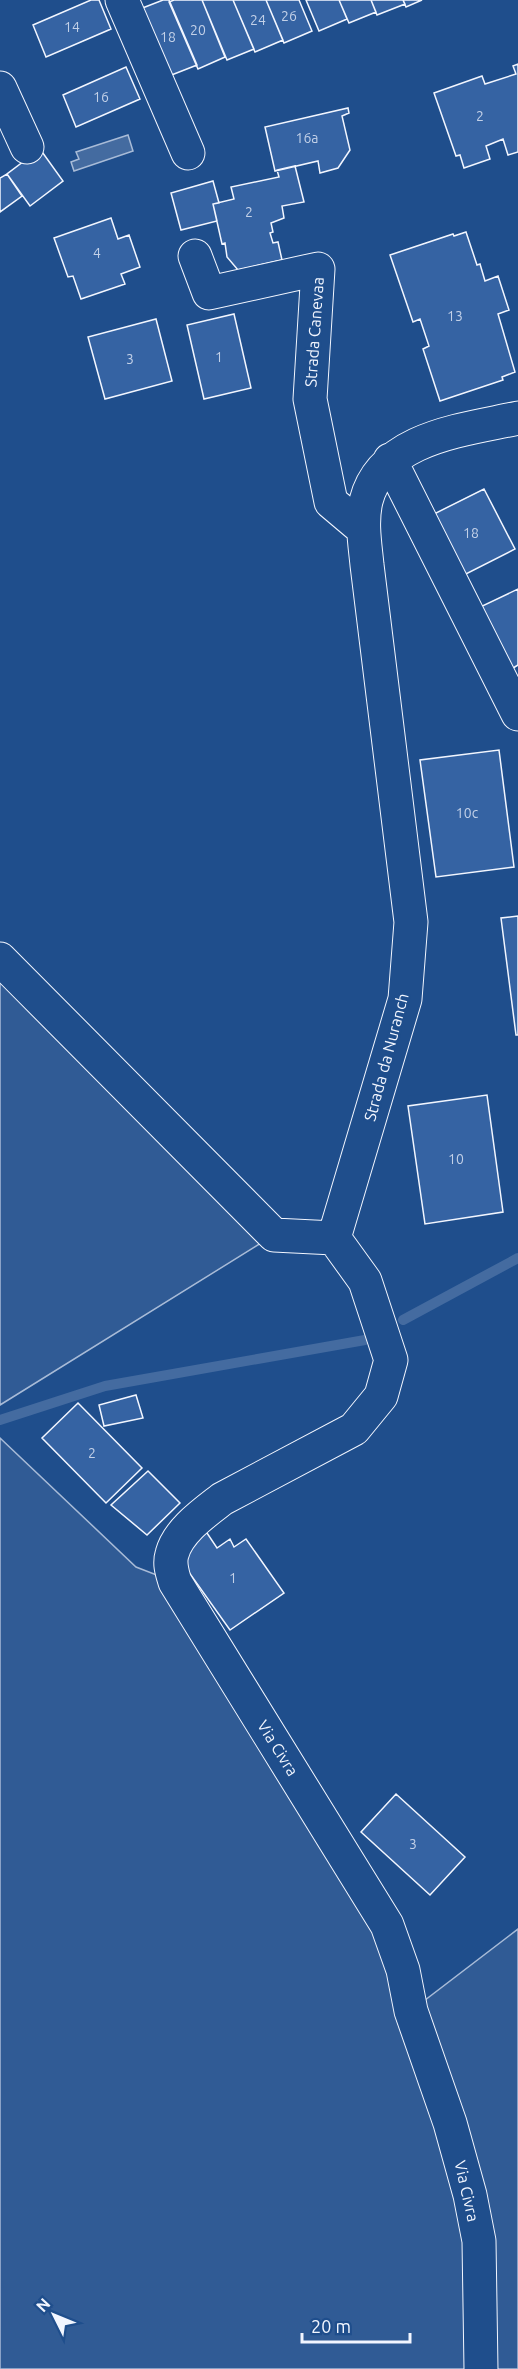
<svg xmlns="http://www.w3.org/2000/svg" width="518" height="2369" viewBox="0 0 518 2369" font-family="Ubuntu,sans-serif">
<rect width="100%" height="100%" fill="#1f4e8c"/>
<path fill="#305b95" stroke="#a8bbd7" stroke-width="1.5" d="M0 959 274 1235 0 1405Z
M0 1438 136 1567 175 1582 387 1925 412 2010 518 1929V2369H0Z"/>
<path fill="#446ba0" stroke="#a8bbd7" stroke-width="1.5" d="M128 135 133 151 74 171 71 162 79 159 76 152Z"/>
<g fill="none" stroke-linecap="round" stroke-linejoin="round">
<path stroke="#446ba0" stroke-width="10" d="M403 1320 518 1258
M0 1420 105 1386 365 1340"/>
</g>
<path fill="#3563a3" stroke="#f2f6ff" stroke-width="1.5" d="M91 0H99L111 29 46 57 33 25Z
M163 0H169L197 65 169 76 140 9Z
M174 0H202L225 57 198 69 169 2Z
M202 0H233L254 49 227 60Z
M233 0H266L283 40 255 52Z
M266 0H299L312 31 284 43Z
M306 0H339L347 19 319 31Z
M339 0H371L376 12 349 23Z
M371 0H403L405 4 377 15Z
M403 0H422L406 7Z
M518 64V152L508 155 503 139 486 146 490 159 464 168 460 155 456 156 434 93 482 76 485 84 516 74 513 66Z
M126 67 140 99 76 127 63 95Z
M348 108 349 113 342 116 350 150 338 168 320 173 318 161 275 171 265 127Z
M40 149 63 181 30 206 7 174Z
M295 166 304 202 282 206 284 218 271 223 273 232 270 233 273 243 278 242 282 260 238 270 227 257 225 243 222 244 213 204 234 199 231 187 279 177 277 170Z
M7 174 22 196 0 212V178Z
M213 181 219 203 213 204 217 221 181 230 171 193Z
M111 218 118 239 129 235 140 267 121 274 125 284 81 299 73 276 68 277 54 238Z
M466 232 477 265 480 264 485 281 498 276 509 310 498 314 515 372 502 377 503 380 440 401 423 349 429 346 420 319 413 322 390 255 453 234 454 236Z
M234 314 251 388 204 399 187 325Z
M156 319 172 381 105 399 88 337Z
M484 489 515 549 458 578 428 517Z
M518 589V665L510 670 478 608Z
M499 750 514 867 436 877 420 760Z
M518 916V1035H516L501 918Z
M487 1095 503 1212 425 1224 408 1106Z
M136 1395 143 1418 104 1426 99 1405Z
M78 1403 142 1468 106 1503 42 1438Z
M148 1471 180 1503 147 1535 111 1505Z
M205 1530 217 1548 230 1539 234 1547 246 1539 284 1593 230 1630 183 1564 200 1532Z
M396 1794 465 1857 430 1895 361 1832Z"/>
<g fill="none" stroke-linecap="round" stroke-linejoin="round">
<g stroke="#f2f6ff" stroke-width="35">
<path id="minor" d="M122 0 188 153
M0 88 27 147
M195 256 209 293 318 269 310 399 331 502 363 529
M390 460 518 714
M0 959 274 1235 334 1238
M334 1238 365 1281 391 1360 381 1396 354 1429 222 1499C204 1513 178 1531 172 1554 169 1564 172 1572 175 1582L387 1925 403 1970 411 2011 450 2123 470 2195 479 2241 481 2369
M334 1238 405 999 411 922 367 565C365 544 361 522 366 501 382 437 464 430 518 418"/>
</g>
<use href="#minor" stroke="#1f4e8c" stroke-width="33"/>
</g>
<g text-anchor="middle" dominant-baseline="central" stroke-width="4.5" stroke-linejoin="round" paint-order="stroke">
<g font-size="14" fill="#c3d1e8">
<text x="289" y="16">26</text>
<text x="258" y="20">24</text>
<text x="72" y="27">14</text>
<text x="198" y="30">20</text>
<text x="168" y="37">18</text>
<text x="101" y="97">16</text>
<text x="480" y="116">2</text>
<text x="307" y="138">16a</text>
<text x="249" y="212">2</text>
<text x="97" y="253">4</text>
<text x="455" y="316">13</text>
<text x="219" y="357">1</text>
<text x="130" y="359">3</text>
<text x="471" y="533">18</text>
<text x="467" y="813">10c</text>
<text x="456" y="1159">10</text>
<text x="92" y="1453">2</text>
<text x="233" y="1578">1</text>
<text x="413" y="1844">3</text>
</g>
<g font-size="16" fill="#f2f6ff" stroke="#1f4e8c">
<text transform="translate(314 332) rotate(-86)">Strada Canevaa</text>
<text transform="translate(386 1057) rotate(-75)">Strada da Nuranch</text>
<text transform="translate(278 1748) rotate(58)">Via Civra</text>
<text transform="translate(467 2191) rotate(77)">Via Civra</text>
</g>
</g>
<g transform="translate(54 2315) rotate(313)" stroke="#1f4e8c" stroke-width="4.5" paint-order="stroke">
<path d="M0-4.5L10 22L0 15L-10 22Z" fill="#f2f6ff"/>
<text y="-9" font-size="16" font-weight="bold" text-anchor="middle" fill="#f2f6ff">N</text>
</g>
<path d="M302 2333v9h108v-9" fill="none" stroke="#f2f6ff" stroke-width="3"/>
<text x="311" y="2333" font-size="18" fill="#f2f6ff" stroke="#1f4e8c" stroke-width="4.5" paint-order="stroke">20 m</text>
</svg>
